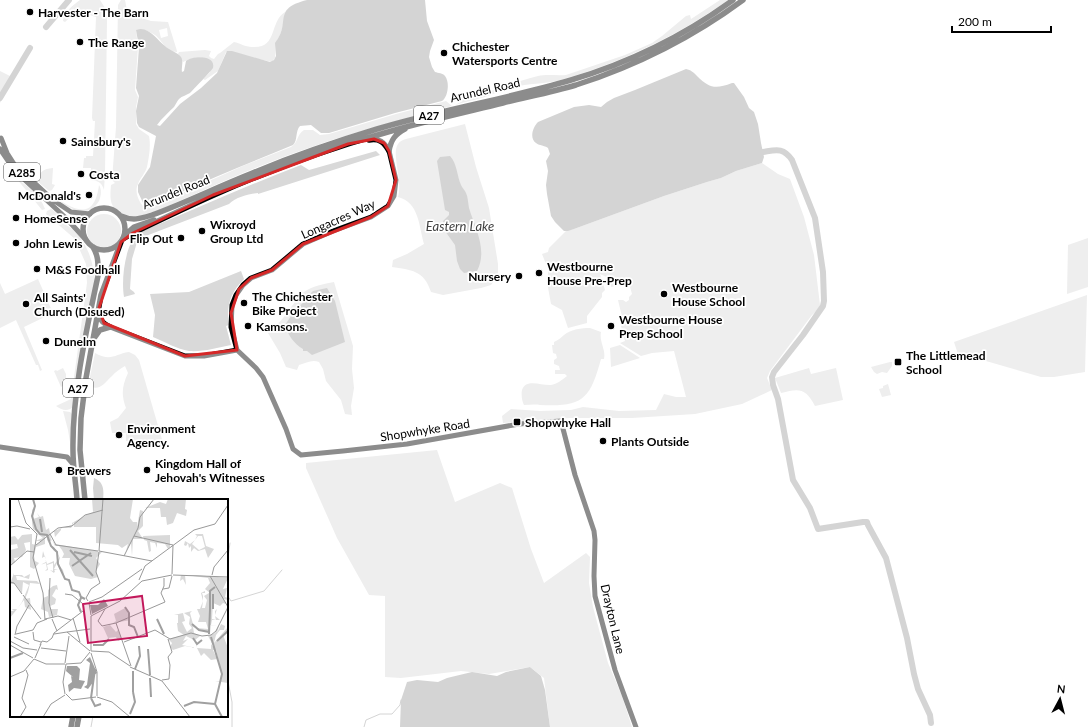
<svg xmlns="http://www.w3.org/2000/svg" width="1088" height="727" viewBox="0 0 1088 727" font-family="Lato,sans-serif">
<rect width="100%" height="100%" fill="#fff"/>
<path fill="#d9d9d9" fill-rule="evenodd" d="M80 0H100L105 8 107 20 105 173 104 190C102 183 99 181 91 180V168H83L84 158H86V156H93L95 121H93L92 118 96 17 77 11 65 22 63 21C64 12 73 5 80 0Z
M121 0H125L127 10 133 15 151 21 168 22 177 51V52C166 52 162 40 155 35 151 32 145 30 140 29L136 30 138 47 135 90 138 97 136 107V124L139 129 149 136C151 146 149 157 147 167 145 174 140 178 138 184 134 191 139 203 144 207L153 206 245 165 291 147C298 143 297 134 304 130H313L320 135 329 134 396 114 446 101 452 106C388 123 324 140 263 165 226 179 190 197 154 212L140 216H121C109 205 110 199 111 185L115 183 112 180 116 127 118 5ZM167 28 168 36 161 38 159 30Z
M720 0H728C679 35 622 62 564 79 549 84 534 83 519 86 510 88 502 91 493 94 481 99 468 101 455 105L461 102 463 99C489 93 513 82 538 76 547 74 557 76 566 75L625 55 652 43 662 36 686 16 690 15 691 19Z
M285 12C284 21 282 35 276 42L275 58 272 62 226 52 218 71 205 80 203 79 210 72 208 59C199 55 191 59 183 62L178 54 179 52 205 50 211 51 209 56 211 58 214 59 218 54 220 53 234 42C240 43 245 47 252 47 278 49 269 22 285 12Z
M0 71 14 78 0 103Z
M465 124 476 167 489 208 498 264V275L491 285 481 288 443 295 431 292C424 270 411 270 392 267L393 260 407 254 424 244C419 226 419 202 398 197 403 180 391 154 398 144 400 141 403 140 406 139Z
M376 151 380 155 258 194V193C248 194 236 197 229 204L138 239 132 259 130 289 134 292 135 294 124 297C121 279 125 247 137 233 192 211 245 186 301 165L309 170Z
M762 163 778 174 790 179 804 217 814 255 820 305 818 310 812 315 770 371 767 378 772 390 742 404 695 414 632 418H570L503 423 502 416 511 409 540 411 571 410 583 407 619 411 656 410 664 394 676 397H686L674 351 652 353 641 356 620 343 625 341 621 326 624 325 618 300H623L626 302 629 300V297L632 294 629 283 611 287 609 278 600 274 605 290 602 293V297L587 316V323L568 328 562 310 551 304 547 282 548 277V269L542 254 548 252 549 248 566 231 574 229 664 196 707 182 721 178 736 171Z
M53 168 52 184 55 185 52 190 49 191 37 181C40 171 43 169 53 168Z
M17 179C28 186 40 195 45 209L42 210Z
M99 185C102 190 101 196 99 201 88 219 70 210 58 199 80 214 95 216 99 185Z
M51 209C57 212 62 219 66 225 69 227 72 228 74 231 88 244 93 262 95 280L73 407C68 412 61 410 56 406L71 399 87 283 86 264 75 239 46 214 47 211Z
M87 231a17 17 0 1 1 34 0a17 17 0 1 1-34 0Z
M1088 238V287L1067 294 1068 245Z
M241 271 244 279C230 293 226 306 229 325L226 326 231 345C217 348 203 352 189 351 177 349 165 342 153 337L155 315 150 294 189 292Z
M38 279 53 313 24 327 42 370 40 371 38 365H36L16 320 0 328V283L5 294Z
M334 282 353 346 352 369 354 388 351 406 352 415 345 414 341 400 326 381 323 369 319 362C312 359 306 363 299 365L297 370 286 367 280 353 268 333V330C283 325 292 302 304 292 312 286 324 284 334 282Z
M1087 295 1085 372 1054 377H1041L986 361 959 357 954 342Z
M590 328 601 332C599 342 606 349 604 359H601C590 400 582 407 540 405 535 404 529 405 524 405 522 401 521 395 522 390 526 378 542 386 551 385 557 384 562 380 567 376L565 374H555V370H560L559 366 554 364V360L557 358 556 354 553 353 552 345H554V342C558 340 561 338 564 335 571 329 582 328 590 328Z
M620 345 640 358 611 367 610 348Z
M129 352 135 355 139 360 163 443 150 444 147 440 126 441V433H112L110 422 118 418 126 408C121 395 122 386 128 373L125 366C120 369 115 372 112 376 103 384 101 391 88 386L95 353C111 362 115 354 129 352Z
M890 362H892V366L887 373 882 372 877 374 874 372 871 367Z
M63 368 66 374V378L71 379V380L61 387 54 371 56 370 57 371Z
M809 368 811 374 836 368 843 400 815 406C806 388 799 388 781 393L775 378Z
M888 384 891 395 882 397 879 389 883 388V386Z
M63 411 70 412 72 414 71 448 68 430Z
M437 450 455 502 500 483 512 488 531 549 544 583 586 553 590 557 589 583 593 607 608 663 622 696 632 727H550L544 678 530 667 489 674 461 671 401 678 385 677V596L369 595 337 538 306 468V463Z"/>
<path fill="#a0a0a0" d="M307 0H425L427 21 434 40 430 51 429 57 432 67 435 72C438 73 443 73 445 76 450 82 448 97 442 101L395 113 329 133H321L311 125 300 126C295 131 298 140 293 145 255 161 216 176 178 194 170 198 152 207 144 205L138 192V185L150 167 156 136 139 127 137 123 136 111 139 96 136 88 139 47 136 30C148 25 157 40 165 46 169 50 177 52 181 57 184 62 181 67 182 72L184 71 186 61C192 56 216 54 213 68 212 70 193 90 190 93 187 95 182 96 179 99 177 101 176 104 174 107 168 113 162 118 157 125L160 126 180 104 201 88 217 73 227 51H232L270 62 274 60 276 56 275 43C292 22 271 9 307 0Z
M686 69C691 70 693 72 697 76 710 89 716 89 732 83H734L744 97 749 108 754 112 758 124 761 143 764 157 762 163 736 171 721 178 707 182 664 196 574 229 568 231H564L555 222 551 216 547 194 546 185 548 171 546 161 550 154 548 148C544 145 540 146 536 143 529 138 533 127 538 122L574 107 589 105 601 107 607 102 614 98 635 90Z
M450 156C457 163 457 176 461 185 462 188 465 190 466 193 468 197 468 203 469 208 475 228 488 250 477 271L464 273 460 269 457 261 455 245 445 231 443 221 449 215V212L445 210 437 161 440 157Z
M327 288 335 301 345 342 312 355 307 351H303V349C294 344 288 335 285 325L295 310 305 301 309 295 313 291Z
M94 478C104 482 104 490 103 500H94L93 488Z
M530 667 541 676 545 690 550 727H400L401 700 407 682 417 680 438 682 447 678 472 672 497 676 506 672Z"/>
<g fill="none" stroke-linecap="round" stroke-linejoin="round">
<path stroke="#a0a0a0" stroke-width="1" d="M227 565 230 543
M227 595 231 601 264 591 282 570
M227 676 232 702V727
M91 727 93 716
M364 727 366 720 380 714H392L400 705 401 700"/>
<path stroke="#a0a0a0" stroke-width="6" d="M46 27 69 0
M0 98 30 48
M763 152C776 150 783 147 792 160L815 218 823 272 824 301 823 306 803 335 774 372 772 377 773 385 778 399 793 480 810 508 818 529 863 522H867L868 525 886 558 907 638 914 674 918 689 930 715 931 723"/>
<path stroke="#000" stroke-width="5" d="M1 138 7 153 14 164 53 200 71 212 90 214
M0 149 15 171 66 218 86 240
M389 151 396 180 394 196 388 206 371 217 333 231 303 244 272 270 251 278 243 285 236 295 232 305 231 327 237 350 256 368 263 377 286 429 293 449 301 455 343 451 407 444 519 424 561 421 575 475 594 531 595 540 594 576 595 596 615 670 636 727
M110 327 185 356H204L237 350
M0 447 67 457 73 464"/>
<path stroke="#000" stroke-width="5.5" d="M369 140C379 138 384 142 389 151
M389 151C391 140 395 134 405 129
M83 229a21 21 0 1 1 42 0a21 21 0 1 1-42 0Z
M121 216C132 221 140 219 152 215 185 203 217 187 250 174 291 157 334 142 377 129 440 110 507 99 571 80 628 63 685 35 733 0
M125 235 134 227 154 220
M123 239 133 233C160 220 187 207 214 195 268 171 324 150 381 134 421 122 462 113 503 103 527 97 552 92 576 85 635 66 693 37 743 0
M99 313C100 321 103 323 110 327
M95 337 100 330 110 327
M77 500C76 484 73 468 73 451 72 394 86 332 98 276 98 265 99 257 93 247
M85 500 80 450 81 418 86 378 101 295 121 242
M71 727 73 716
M77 727 79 716"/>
</g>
<path d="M0 0H1088V727H0ZM374 139 384 143 389 151 396 180 388 206 371 217 303 244 272 270 251 278 239 289 231 313 237 350 185 356 104 323 99 308 121 242 133 233 213 195 348 144Z" fill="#fff" fill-opacity=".55" fill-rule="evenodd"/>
<path fill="none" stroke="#d62828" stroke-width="3" stroke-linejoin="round" d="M374 139 384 143 389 151 396 180 388 206 371 217 303 244 272 270 251 278 239 289 231 313 237 350 185 356 104 323 99 308 121 242 133 233 213 195 348 144Z"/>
<g fill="#000" stroke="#fff" stroke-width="1.5">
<circle cx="30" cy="12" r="4"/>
<circle cx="80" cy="42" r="4"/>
<circle cx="444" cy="53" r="4"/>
<circle cx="63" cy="141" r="4"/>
<circle cx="81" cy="174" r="4"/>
<circle cx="89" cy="195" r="4"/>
<circle cx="16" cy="218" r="4"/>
<circle cx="202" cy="231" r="4"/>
<circle cx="181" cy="238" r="4"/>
<circle cx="16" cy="243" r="4"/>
<circle cx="37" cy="269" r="4"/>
<circle cx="539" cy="273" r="4"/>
<circle cx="519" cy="276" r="4"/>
<circle cx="664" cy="294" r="4"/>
<circle cx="244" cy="303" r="4"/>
<circle cx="26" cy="304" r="4"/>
<circle cx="248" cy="326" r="4"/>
<circle cx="611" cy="326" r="4"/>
<circle cx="46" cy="341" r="4"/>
<rect x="894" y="358" width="8" height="8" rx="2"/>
<rect x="513" y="418" width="8" height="8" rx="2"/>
<circle cx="119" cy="435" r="4"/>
<circle cx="603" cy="441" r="4"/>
<circle cx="59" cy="470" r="4"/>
<circle cx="147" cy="470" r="4"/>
</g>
<g text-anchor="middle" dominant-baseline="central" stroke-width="3.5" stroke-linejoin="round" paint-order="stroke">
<g fill="#fff" stroke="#4c4c4c" stroke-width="1">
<rect x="414" y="106" width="30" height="18" rx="3"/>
<rect x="4" y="163" width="36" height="18" rx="3"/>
<rect x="63" y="379" width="30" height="18" rx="3"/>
</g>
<g font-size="11" font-weight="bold" fill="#000">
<text x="429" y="115">A27</text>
<text x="22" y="172">A285</text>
<text x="78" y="388">A27</text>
</g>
<g font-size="12" font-weight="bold" fill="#000" stroke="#fff" text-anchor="start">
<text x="38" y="12">Harvester - The Barn</text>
<text x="88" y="42">The Range</text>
<text x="452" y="46">Chichester<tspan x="452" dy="14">Watersports Centre</tspan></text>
<text x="71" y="141">Sainsbury's</text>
<text x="89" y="174">Costa</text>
<text x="81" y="195" text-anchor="end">McDonald's</text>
<text x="24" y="218">HomeSense</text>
<text x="210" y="224">Wixroyd<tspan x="210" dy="14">Group Ltd</tspan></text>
<text x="173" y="238" text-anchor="end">Flip Out</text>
<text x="24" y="243">John Lewis</text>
<text x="547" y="266">Westbourne<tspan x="547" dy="14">House Pre-Prep</tspan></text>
<text x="45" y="269">M&amp;S Foodhall</text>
<text x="511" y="276" text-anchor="end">Nursery</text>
<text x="672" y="287">Westbourne<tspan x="672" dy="14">House School</tspan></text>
<text x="252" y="296">The Chichester<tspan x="252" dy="14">Bike Project</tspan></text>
<text x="34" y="297">All Saints'<tspan x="34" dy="14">Church (Disused)</tspan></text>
<text x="619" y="319">Westbourne House<tspan x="619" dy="14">Prep School</tspan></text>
<text x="256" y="326">Kamsons.</text>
<text x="54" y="341">Dunelm</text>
<text x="906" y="355">The Littlemead<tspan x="906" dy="14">School</tspan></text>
<text x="525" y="422">Shopwhyke Hall</text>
<text x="127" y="428">Environment<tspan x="127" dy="14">Agency.</tspan></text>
<text x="611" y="441">Plants Outside</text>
<text x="155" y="463">Kingdom Hall of<tspan x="155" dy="14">Jehovah's Witnesses</tspan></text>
<text x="67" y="470">Brewers</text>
</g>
<g font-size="12" fill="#000" stroke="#fff">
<text transform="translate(485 90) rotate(-13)">Arundel Road</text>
<text transform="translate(176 192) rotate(-22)">Arundel Road</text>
<text transform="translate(338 219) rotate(-24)">Longacres Way</text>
<text transform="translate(425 430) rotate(-9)">Shopwhyke Road</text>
<text transform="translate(613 619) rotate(77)">Drayton Lane</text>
</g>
<g font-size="13" font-style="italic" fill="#414141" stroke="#fff">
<text x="460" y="226">Eastern Lake</text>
</g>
</g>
<g transform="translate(10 499)">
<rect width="218" height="218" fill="#fff"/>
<path d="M82 0H123L120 19 123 23H127V28L130 11 133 12V27L128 32 133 40H123L122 57 121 44 116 52 118 45 112 49 108 46 86 44V28H64V23L61 29H51V31L45 38 44 32 49 30 62 26V24L76 16 89 11 83 13ZM158 0H176L175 10 177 11 176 17 167 14 163 24 157 26 156 18H151L150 9H135L150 3 156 5ZM23 1 25 4V8L23 20 29 18 27 14 30 18 33 17 36 31 39 29 41 40 45 45 92 53 86 59 90 65 86 72 88 78 81 80 65 77 59 65 60 59H52L54 55 52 51 49 47H45L42 41 39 43 41 47 44 48 50 59 48 65 53 71 55 80H59L60 86 58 81 55 80 47 64 44 70 48 71H44L45 72 44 74 40 71 43 72V64L37 66 38 71 35 72 37 70 36 64 30 66 36 63 35 57 32 59 33 52 37 65 44 62V66L49 59 47 53 44 52 37 41V38L35 37V45L26 48 24 57 25 62 29 64 24 70 20 68V43L14 44 16 51 12 58 4 59 5 63 1 66 0 51 8 49 7 45 0 46V38L5 37 8 41 12 36 22 35V31V45L26 46 31 42H25L33 39 28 35 25 38 28 34 23 30 22 24V11L25 7ZM185 35H193L196 47 204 50 198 59 195 50 188 52 184 49 181 53V47L179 49 178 44 176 47 174 46 175 42 180 45 185 41 187 37ZM188 37H192L195 48 189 51 182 45ZM160 36V48L158 50 155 45 147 44V49L145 44 140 43 141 52 139 53 137 42 134 41 133 37ZM4 74V76H12L14 78 20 75 19 80 9 77H6L7 81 27 82 30 85 20 84 18 93 15 100 20 99 21 111 15 108 14 101 0 119V112H4L2 110H7L12 103 19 86 13 83 12 94 5 85H0ZM171 76H186L218 79 213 90 217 89 215 98 218 99V101L213 100 216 105 213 104 207 110 205 116V112L210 107 203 104 202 120 206 121 205 117 210 121H202L201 126 208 127 210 123 207 134 211 125 215 127 214 131H210L206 136 204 144 218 128V132L213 136 218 149V184L205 182H211L212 175 206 151H203L207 160 201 161 194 154 191 157 187 149 175 147 163 151 160 148 162 144 158 140 174 136 168 132 167 124H171H168V116H164L173 114 175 122 172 123 177 133 182 129 179 125 180 118 174 114 182 112 180 114 183 125 187 129 198 130 196 123H188L190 117 187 110H190L193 102 192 109H195L197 101 194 97 199 94H192L193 97V102L191 94 195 92V94H200L195 90 200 84 198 79 175 76 176 86 173 80 170 82ZM199 126 208 127 205 134 198 137 205 150 201 145V150L187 149 185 141 190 137 184 134 183 128 199 133V136ZM176 137 186 142 187 149 172 146 178 140 173 142ZM47 86 48 91 46 90 42 97 46 100 45 105 40 107V110H48L47 116 39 118 38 113 31 110 33 99 38 97V91L43 87ZM115 109 119 116 117 120 121 121 103 124 106 122 104 115ZM100 126 106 133 108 131 112 140 108 142 106 138 98 139 93 128Z" fill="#d9d9d9" fill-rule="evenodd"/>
<path d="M94 100 98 107 82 115 80 106H88ZM80 158 87 174 84 176V182L78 190 74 188 77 186 80 164 76 161ZM57 167H67L70 170 69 181 75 182 71 190 64 189 59 193 58 186 62 183 61 177 63 178 56 172Z" fill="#a0a0a0"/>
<path fill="none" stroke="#a0a0a0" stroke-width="2" d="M23 0 25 7 22 17 26 30 30 35 37 36 41 47 47 53 48 65 55 80 59 81 62 91 69 93 71 98 75 100M30 20 32 33M60 51 83 77M64 53 82 57M62 67 81 54M203 95V110M115 108 119 114V126L124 128 128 138M200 110V92L205 88M71 113 68 106 71 99M147 120 154 135M182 125 189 131 199 133M199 135 200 110M201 138 212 175 205 205 212 218M183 139 187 145 192 141M207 142 218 132M83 146H93L99 140M138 150 140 176M0 159 13 154M125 170 130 157 129 147M140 179 141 198M123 193V172M81 199 85 170M81 199 85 207 91 205M174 207 184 203 205 205M120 215 125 203 123 193"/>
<path fill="none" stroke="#999" stroke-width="1" d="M8 0 16 24 27 35 23 59 33 94 35 121M0 28 7 27 20 30M40 35 46 46 88 52M124 37 163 46 162 75M26 46 48 29 62 27 75 16 93 11M89 52 142 62M89 52 93 0M89 53 86 73 90 84M114 57 128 29 130 18 144 0M0 67 17 52 24 53M163 76 218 78M202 76 204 68 218 51M200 77 218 108M40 79 39 104 43 119M129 81 135 67 184 31 205 25 218 6M0 83 4 84 12 95M153 90 159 89 162 77M55 95 62 96 72 104M13 96 31 120M78 102 76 99 81 90 90 84M79 103 92 98 132 70M79 104 81 116M95 110 88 122 92 127 106 124 121 167M81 117 110 102 132 82 162 76M63 119 70 143M35 120 48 117 61 121M42 120 47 132M106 124 155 103 151 94 154 87V79M23 131 27 124 37 120M23 133 24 141 31 143M57 133 80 130M44 134 73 112M6 135 23 131M44 135 57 133 80 152M5 136 7 127 19 106M4 138 19 145M0 142 13 149 27 151M114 143 145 131 160 140 181 134 192 137 201 136 206 132 218 108M0 146 23 159M30 146 32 142 37 143 42 139 44 134M31 149 56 152M81 152 99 153 120 167M81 152V117M81 154 87 173V197M25 159 31 145M24 160 36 165H55M55 164 59 137M56 165 71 164 80 153M120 168 152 182 180 218M0 178 14 172 24 160M152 181 159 180 160 166 158 158 162 153 158 140M55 195 53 183 56 165M56 195 62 201 86 198M87 198 102 203 120 218M10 218 16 208 12 199 18 176 16 171M33 218 41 205 55 196"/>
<path fill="#c2185b" fill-opacity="0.15" stroke="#c2185b" stroke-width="2" d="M132 97 137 137 78 144 73 105Z"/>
<rect width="218" height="218" fill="none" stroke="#000" stroke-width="2"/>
</g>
<g transform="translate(1060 699) rotate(7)" stroke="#ffffff" stroke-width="3" paint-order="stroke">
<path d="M0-3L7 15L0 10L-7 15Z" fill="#000000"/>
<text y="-6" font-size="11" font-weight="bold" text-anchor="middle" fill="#000000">N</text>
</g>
<path d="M952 26v6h99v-6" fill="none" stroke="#000000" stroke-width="2"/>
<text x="958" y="26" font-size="12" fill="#000000" stroke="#ffffff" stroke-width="3" paint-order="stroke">200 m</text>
</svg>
